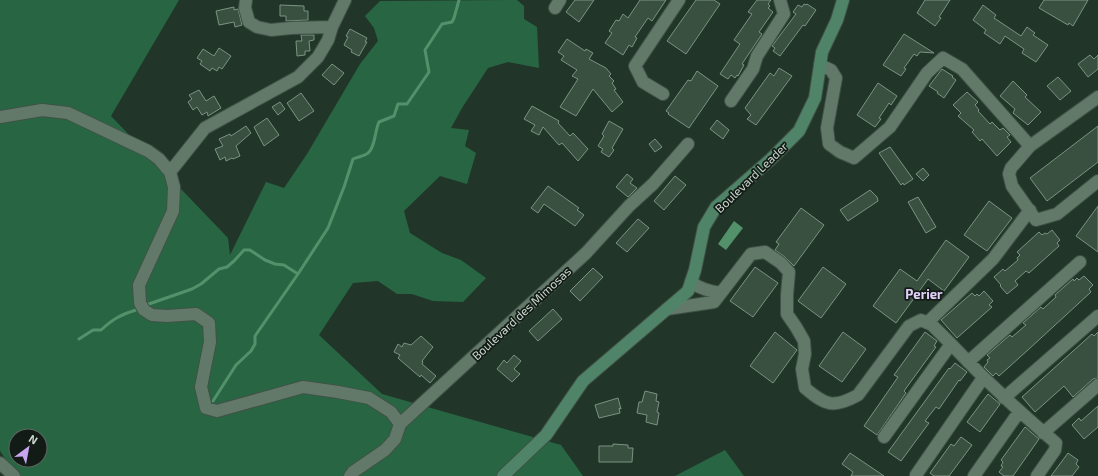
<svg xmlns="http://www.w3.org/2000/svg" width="1098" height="476" viewBox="0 0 1098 476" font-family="'Exo 2',sans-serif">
<rect width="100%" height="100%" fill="#213629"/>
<path fill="#286643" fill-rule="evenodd" d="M0 0H179L111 116 228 238 230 255 266 182 284 188 307 154 360 64 378 41 374 28 365 16 380 1 517 0 524 6V19L537 27 539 68 508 62 488 68 462 108 451 128 469 130 465 146 476 153 467 184 440 176 404 211 410 233 442 253 461 260 486 278 463 302 433 301 412 294H397L378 281 353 283 319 335 382 394 561 445 583 476H17L0 451ZM16 436H40V460H16Z
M725 450 744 476H675Z"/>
<path fill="#52916a" d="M734 221 743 228 726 250 718 244Z"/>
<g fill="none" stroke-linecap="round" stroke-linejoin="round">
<path stroke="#52916a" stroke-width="3" d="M146 305 192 289 201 284 219 269 227 267 234 261 244 250H250L265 260 275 264 284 265 298 274
M79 339 93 330H101C113 319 120 315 136 310
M213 401 236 365 251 351 255 344V336L298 274 328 228 344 187 353 159C357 157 365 156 368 153 375 148 375 130 379 122L394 116 398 104H407L429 72 425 50 442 24 452 22 454 18 459 0"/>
</g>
<path fill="#394f40" stroke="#7b9383" d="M575 0H594L579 22 566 12Z
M640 0H666L652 21 648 18 635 37 637 38 632 47 629 45 623 55 605 43 612 33 609 31 616 20 619 21 623 14 628 18Z
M696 0H714L720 4 686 54 667 41Z
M757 0H771L768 4 770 6 768 8 773 12 759 32 762 34 742 64 744 65 738 76 737 75 735 78 731 75 728 79 720 74 740 44 734 40 752 14 748 12Z
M925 0H950L939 17 941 18 935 26 917 13Z
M1044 0H1088L1073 26 1069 23 1068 25 1039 8Z
M804 4 806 5 807 4 816 10 805 26 803 25 780 56 773 51 775 48 772 46 796 14 793 12 798 5 802 7Z
M280 5 304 6V11H308V20L286 21V16H280Z
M983 5 996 15 994 18 1021 36 1027 27 1035 33 1033 35 1048 45 1036 62 1022 53 1024 49 1005 36 1000 44 984 33 986 30 973 20Z
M234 7V10L238 9 242 25 235 27 234 22 219 25 216 11Z
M350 29 367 38 365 42H367L359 56 351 52 352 50 344 45 348 37 346 36Z
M904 34 934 53 920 52 917 56 914 54 904 68 906 69 901 76 883 65Z
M301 35H314V40L309 41 310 51H305V55L297 56 296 41H302Z
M567 39 585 51 586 49 593 53 589 59 606 68 611 74 609 76 614 81 612 83 616 89 614 90 623 102 612 112 593 89 576 116 560 107 578 79 572 76 577 70 561 60 564 56 558 52Z
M219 48 231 56 222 69 219 67 217 71 212 68 210 71 200 64 202 61 197 58 203 49 214 56Z
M1090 55 1094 59 1098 55V69L1088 77 1078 64Z
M332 64 344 73 334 85 322 75Z
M779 68 792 76 756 125 747 119 751 115 745 108 770 73 774 76Z
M942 69 953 76 952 77 956 80 944 98 937 93 938 92 929 86Z
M697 71 718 86 689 128 668 114 669 113 666 111 688 80 691 81Z
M1058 77 1071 91 1060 100 1047 86Z
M1013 81 1027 95 1025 97 1041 112 1028 125 1013 113 1015 109 1000 96Z
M878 83 897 96 891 105 889 103 879 118 881 119 875 127 857 115Z
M199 90 206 101 214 96 221 108 208 116 207 112 202 115 197 107 193 110 188 102 192 99 189 95Z
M967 92 978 102 975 105 979 110 978 111 990 124 992 122 1000 130 1003 128 1010 135 1007 137 1011 142 997 156 982 139 980 141 972 132 974 130 958 116 961 113 953 105Z
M301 93 314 111 299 121 287 103Z
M280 102 285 109 278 115 272 107Z
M532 106 559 121 558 123 570 136 573 133 588 149 578 161 562 143 559 145 543 127 539 135 531 131 535 125 524 119Z
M267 118 279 135 264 146 254 127Z
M717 120 729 130 723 139 710 129Z
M609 121 623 129 612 148 614 150 609 157 601 152 603 149 598 146 604 136 602 134Z
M246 126 251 133 236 146 240 156 233 159 232 158 226 161 225 157 220 160 215 149 223 146 219 139 230 134 231 136Z
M1098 126V162L1047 201 1030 178Z
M655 139 662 147 655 152 649 144Z
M890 147 913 179 904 185 903 183 901 185 879 153Z
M923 168 929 175 923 181 916 174Z
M627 174 633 179 630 183 637 188 628 197 616 187Z
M675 176 686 185 664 210 654 201Z
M548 186 579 208 577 210 584 215 575 226 544 204 538 213 531 208Z
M870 190 877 197 878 201 848 221 840 210Z
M918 197 936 227 926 233 908 202Z
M989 201 1012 218 987 251 964 235Z
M1098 206V252L1076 236Z
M801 208 824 225 794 266 785 257 775 250 779 244 776 242Z
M638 219 649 228 627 252 616 243Z
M1052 230 1060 240 1057 243 1059 246 1029 273 1026 271 1015 281 1018 285 1007 294 1000 286 1001 285 994 277 1003 269 1005 271 1018 260 1017 258 1020 255 1017 252 1039 232 1042 235 1045 233 1047 234Z
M946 240 969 257 944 291 928 279 896 323 873 306 900 269 917 281Z
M755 267 778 283 753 317 730 301Z
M823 267 846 284 821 318 798 301Z
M593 268 603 277 580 301 570 291Z
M1084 276 1093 285 1089 289 1091 292 1029 349 999 376 996 373 993 376 984 367 988 362 987 360 990 358 987 355 1010 335 1012 337 1026 325 1023 323 1041 307 1043 309 1056 297 1055 295 1073 279 1074 281 1077 278 1079 280Z
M984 291 993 301 989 305 992 307 957 338 941 320 972 293 975 296 977 294 979 296Z
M553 309 562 319 538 341 529 331Z
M775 332 797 350 773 383 750 366Z
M843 332 866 349 842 382 819 366Z
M925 332 937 341 934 346 936 347 904 391 906 393 877 435 864 426 898 377 894 375Z
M1098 332V378L1093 379 1073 397 1064 386 1035 412 1022 397 1092 334 1094 336Z
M421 336 433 347 422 361 423 362 422 364 436 376 430 383 421 375 420 377 399 359 398 358 400 355 394 352 398 344 402 347 404 343 411 345Z
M514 355 521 361 514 369 520 374 512 382 497 369 504 360 507 363Z
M955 363 967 372 960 381 959 380 939 409 936 407 925 421 929 423 901 461 888 452 949 368 950 369Z
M645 391 657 394 656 401 659 402 657 412 659 413 657 425 646 422 647 415 637 413 639 402H642Z
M988 394 1000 404 980 432 967 422Z
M618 398 621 409 619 408 620 413 599 418 595 405Z
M1098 406V427L1084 439 1072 425 1079 418 1081 421Z
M1025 427 1039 439 1013 476H1004L999 472 1003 467 1001 466 1003 462 1001 460Z
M961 437 972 445 949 476H934L930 473 951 444 954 446Z
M613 444 628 445V448H633L632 462H599V446H613Z
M850 453 884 476H851L853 472 842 464Z
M1068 453 1078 460 1076 464 1079 467 1072 476H1051Z"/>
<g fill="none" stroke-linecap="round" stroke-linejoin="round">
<g stroke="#405246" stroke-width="14">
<path id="street" d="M246 0 245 8 249 22 257 27 271 30 291 28 332 27
M555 8 560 0
M820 65 831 70 836 78 827 128 829 144 840 152 854 158 890 127 927 73 943 58 962 69 1030 146
M663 94 643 82 635 66 679 0
M1098 97 1030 146 1011 168 1009 174 1012 186 1036 220 1057 214 1098 181
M731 101 753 69 757 56 784 14 780 0
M0 117 42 110 68 113 148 151 159 159 170 172 174 187 173 211 139 285 140 303 144 310 152 315 167 316 196 314 209 323 210 342 201 387 206 408 217 411 303 387 338 392 369 398 391 412 400 424
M170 172 205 128 298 77 318 57 328 40 332 27 345 0
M691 282C700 289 710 291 721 293
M667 309 714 302 751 254 765 252 781 263 789 272 787 295V314L796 327 804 341 805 354 802 369 805 388C825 405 833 409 858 395L909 326 921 320 932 325 951 344 884 437
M927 323 993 259 1030 210
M951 344C984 379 1019 412 1056 443L1055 450 1037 476
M968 362 1080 262
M1004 398 1098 316
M1043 433 1098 385
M0 463 14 476
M350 476 353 472 385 450 395 439 400 424 586 253 629 206 653 184 688 144
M916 476V475L983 378
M974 476 1019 412"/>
</g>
<g stroke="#405246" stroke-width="14">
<path id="secondary" d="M503 476 546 435 583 381 688 291 695 270 704 227 716 207 771 159 799 131 815 98 822 52 837 20 843 0"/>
</g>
<use href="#street" stroke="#62796a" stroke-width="12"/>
<use href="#secondary" stroke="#508468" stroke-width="12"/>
</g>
<g text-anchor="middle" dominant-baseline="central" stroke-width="3.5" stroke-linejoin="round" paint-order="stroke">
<g font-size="12" fill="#ccd9d0" stroke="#121b15">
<text transform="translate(751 177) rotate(-44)">Boulevard Leader</text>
<text transform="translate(521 313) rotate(-43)">Boulevard des Mimosas</text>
</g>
<g font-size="13" font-weight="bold" fill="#e3d0fa" stroke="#121b15">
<text x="924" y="294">Perier</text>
</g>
</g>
<g transform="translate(28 448) rotate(32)"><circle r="19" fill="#121b15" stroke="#5c6760"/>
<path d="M0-3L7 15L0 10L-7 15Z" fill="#c8a6ef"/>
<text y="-6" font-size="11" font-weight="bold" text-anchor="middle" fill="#ccd9d0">N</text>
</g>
</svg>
